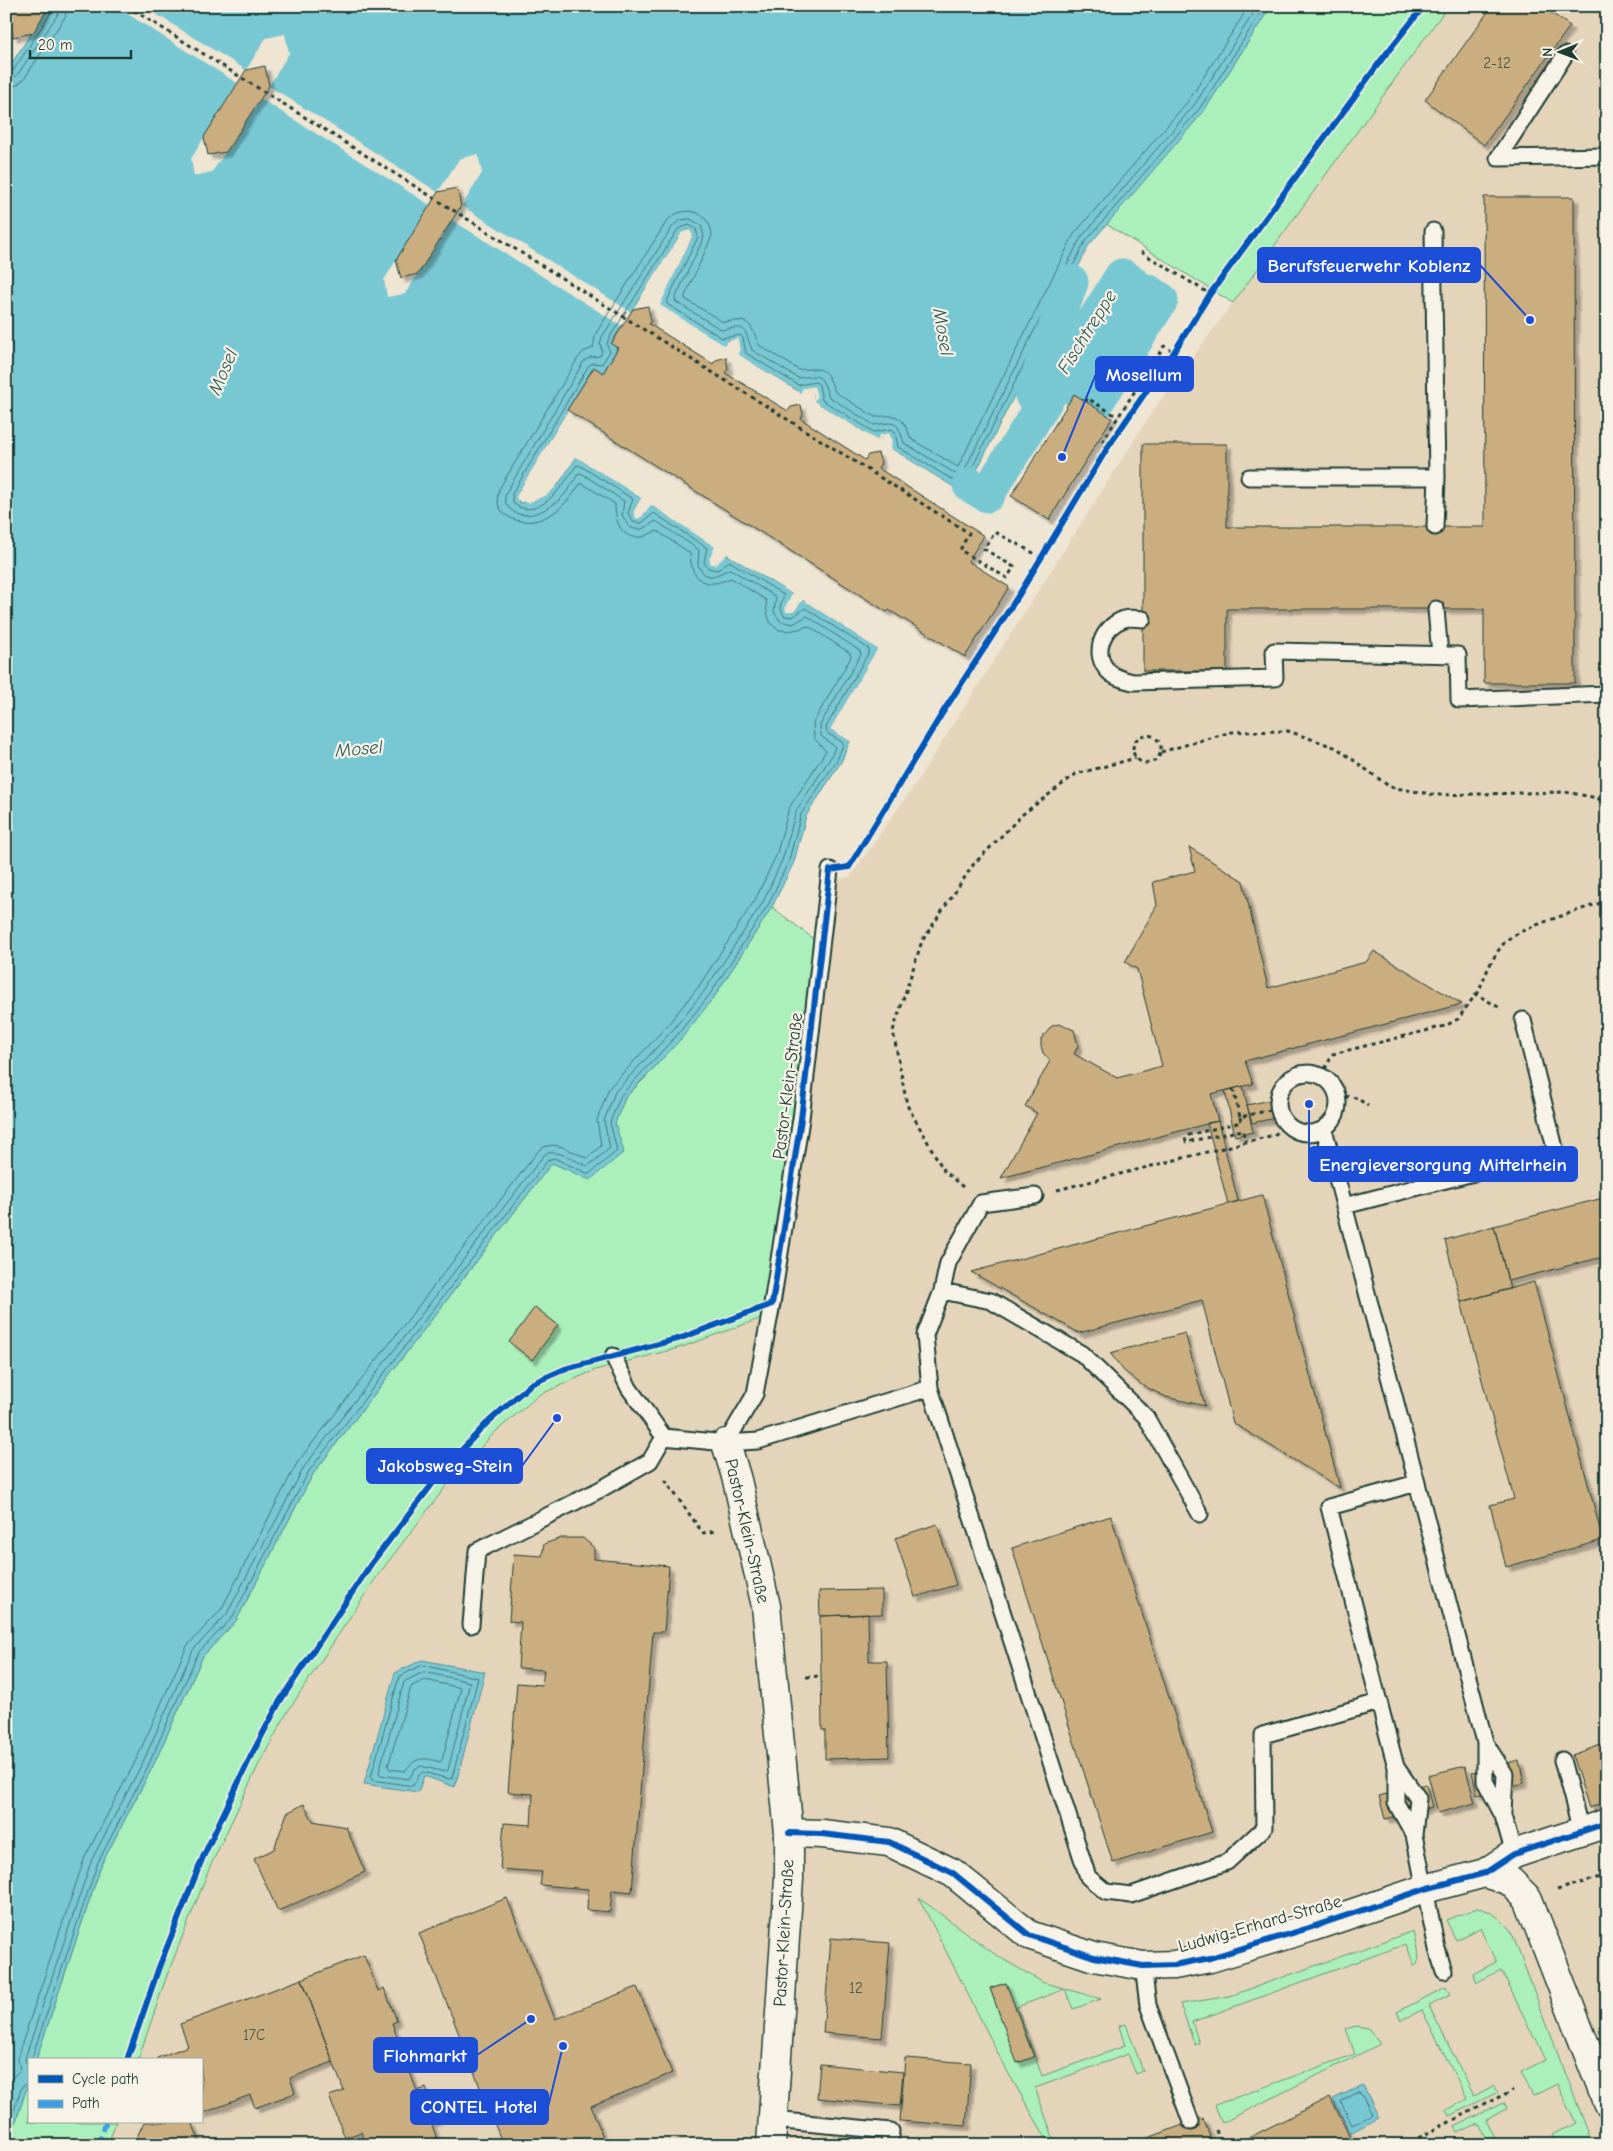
<svg xmlns="http://www.w3.org/2000/svg" width="1613" height="2151" viewBox="0 0 1613 2151" font-family="'Comic Neue',sans-serif">
<defs>
<filter id="shadow"><feDropShadow dx="4.5" dy="4.5" stdDeviation="1" flood-color="#0004"/></filter>
</defs>
<rect width="100%" height="100%" fill="#eee5d3"/>
<filter id="ink" filterUnits="userSpaceOnUse"><feTurbulence type="fractalNoise" baseFrequency=".02" numOctaves="2"/><feDisplacementMap in="SourceGraphic" scale="10" xChannelSelector="R" yChannelSelector="G"/><feConvolveMatrix kernelMatrix="1 2 1 2 8 2 1 2 1" color-interpolation-filters="sRGB"/></filter>
<g filter="url(#ink)">
<path fill="#e4d4ba" d="M1448 6H1607V2145H108L116 2122H201V2060H138L166 1978 210 1867 258 1766 288 1711 378 1575 450 1481 493 1434 539 1395 572 1379 595 1370 682 1347 835 880 850 877 916 783 1154 409 1233 303Z"/>
<path fill="#abf0bb" stroke="#659678" fill-rule="evenodd" d="M1271 6H1448L1233 303 1106 224 1204 111Z
M772 907 824 947 773 1314 682 1347 595 1370 539 1395 493 1434 450 1481 378 1575 288 1711 258 1766 210 1867 166 1978 138 2060H36L102 1863 152 1768 203 1656 236 1621 313 1474 552 1163 615 1123 625 1098 648 1075 714 997Z
M919 1898 996 1955 1042 1982 1101 1999 1073 2009 1065 1989 1017 2007 1042 2076 1125 2046 1119 2026 1126 2024 1143 2071 1136 2074 1128 2054 1035 2088 1056 2145H1050L1006 2069ZM1006 1983 1033 2057 1018 2063 990 1988Z
M1477 1908C1493 1911 1501 1919 1511 1931L1593 2145H1558L1553 2135 1576 2123 1557 2084 1533 2096 1521 2072 1545 2060 1501 1970 1477 1982 1473 1974 1496 1962 1480 1928 1456 1940 1446 1920Z
M1413 1931 1419 1958 1417 1964 1414 1965 1406 1944 1192 2022 1199 2043 1195 2045 1180 2004 1230 1996Z
M1446 1987 1450 1995 1429 2006 1474 2096 1495 2085 1498 2092 1449 2116 1446 2110 1467 2099 1422 2010 1401 2020 1397 2012Z
M1356 2026 1368 2028 1380 2044 1222 2123 1215 2105 1355 2054 1346 2029Z
M29 2081V2122H116L108 2145H8Z
M1503 2103 1506 2109 1486 2120 1498 2145H1489L1478 2123 1457 2133 1454 2127Z"/>
<path fill="#78c8d4" stroke="#549094" d="M49 6H1271L1204 111 1089 245 965 494 890 448V433L877 440 814 401V386L804 388 801 393 737 354 740 350 738 339 728 341 724 346 659 305 693 235 690 230H688L682 232 611 343 618 348 603 373 593 368 516 496 520 503C554 499 559 483 576 457L641 498 633 512 635 517H642L651 505 716 547 709 559 713 565 726 554 792 594 785 610 794 612 803 600 877 649 830 729 850 741 841 762 806 816 794 862 772 907 714 997 681 1039 625 1098 615 1123 624 1152 590 1180 552 1163 313 1474 236 1621 203 1656 152 1768 102 1863 36 2060H29V2081L8 2145H6V72Z
M422 1660 485 1672 455 1787 424 1776 418 1792 364 1784 395 1673Z
M1363 2085 1379 2118 1350 2133 1333 2099Z"/>
<path fill="#eee5d3" d="M115 6H143L246 70 266 38 285 34 289 53 269 86 438 192 459 159 478 154 482 173 462 206 631 312 682 232 690 230 693 235 660 305 724 345 728 341 738 338 740 350 738 354 800 393 803 388 814 386 817 397 814 401 877 440 880 435 890 433 892 444 890 448 967 496 963 497 889 450 888 436 881 438 876 442 812 403 814 396 812 389 805 391 800 395 736 356 735 353 738 349 736 341 729 343 723 348 658 307 657 304 690 235 688 232 684 234 615 343 620 346 605 374 569 411 519 497 521 500 528 501 545 493 555 485 574 455H577L643 496V499L636 513 637 515H641L649 503H652L717 545 718 548 711 560 712 562 715 563 725 552 727 551 794 592 788 610H792L801 599 804 598 879 647V650L834 728 851 739 850 741 830 729 877 649 803 600 794 612H786L785 607 792 594 727 554 716 565 711 564 709 559 715 547 651 505 642 517 637 519 635 517 633 512 641 498 576 457 555 488 547 495 528 503 517 500 516 496 594 367 603 373 618 348 611 344 622 326 452 220 405 294 387 297 384 280 430 205 261 99 212 172 194 176 191 159 237 83Z"/>
<g fill="none" stroke-linecap="round" stroke-linejoin="round">
<path stroke="#437574" stroke-width="1" d="M6 73 13 71 52 11 53 6
M6 80 13 78 18 74 58 14 60 6
M6 87 17 85 24 79 65 17 67 6
M423 1665 478 1678 452 1778 449 1779 423 1772 419 1775 413 1786 372 1780 371 1777 399 1677Z
M424 1672 470 1682 448 1770 445 1772 421 1766 415 1769 409 1779 380 1775 379 1772 404 1682Z
M425 1680 461 1688 442 1760 440 1762C424 1757 415 1757 405 1771L390 1769 388 1766 411 1687Z
M31 2060 98 1862 148 1766 198 1653 232 1618 309 1471 548 1160 554 1158 589 1174 617 1151 610 1122 621 1095 677 1035 710 994 768 905 789 860 801 814 837 760 843 745 842 742 827 733 826 727 869 652V649L805 608 793 617 784 616 780 607 784 595 729 561 718 570 708 568 704 562 707 548 654 513 642 523 633 522 628 513 633 499 579 465 576 466C565 483 538 524 513 503L512 494 589 365 593 363 602 364 610 351 607 345 608 340 678 229 689 225 696 229 698 237 667 301V304L722 338 740 335 743 338 746 353 798 385 816 382 819 385 822 400 874 432 892 429 895 432 898 447 963 486 1085 242 1200 108 1265 6
M29 2067 25 2061 26 2055 92 1859 142 1764 193 1650 227 1614 304 1467 544 1155C557 1147 575 1162 588 1166L610 1148 604 1121 615 1092 672 1031 705 990 763 902 783 858 796 811 831 757 835 747 821 736 820 725 861 654 860 651 807 616 793 624 780 621 774 612 776 597 730 569C717 574 707 584 698 565L699 550 656 521 642 529H635L629 527 622 515 624 501 581 473 578 474C574 481 570 488 565 494 554 507 526 524 510 509 504 504 504 497 507 491L584 361 591 357 600 356 602 351 600 344 602 337 673 226 680 220 690 219 701 225 704 237 675 299 676 302 722 330C748 325 743 327 752 350L798 378C822 374 821 375 829 397L874 425C898 421 897 422 904 443L961 477 1080 239 1195 104 1258 6
M6 2090 11 2079 20 2070 18 2061 19 2052 85 1857 136 1760 187 1646 221 1610 297 1463 539 1150C555 1138 571 1152 587 1158L601 1146 597 1120 609 1088 666 1027 699 986 756 898 776 856 789 808 826 751 814 738 813 723 851 657 850 653 808 626C793 631 774 637 768 616 766 611 767 605 766 600L731 578C705 590 691 581 690 553L657 531C652 532 647 536 642 537 620 540 615 520 615 504L583 484H580C571 498 561 510 546 517 525 528 490 519 499 489L578 358 583 352 593 348 596 333 667 221C683 203 711 211 712 236L685 296V299L723 322C751 319 749 321 759 345L799 370C825 367 826 369 835 392L875 417C900 414 902 416 911 439L958 467 1074 234 1189 100 1249 6
M1359 2092 1362 2094 1372 2115 1352 2125 1341 2102Z
M6 2134 22 2086 29 2083"/>
<path stroke="#78c8d4" stroke-width="35" d="M1032 395 1071 282
M970 485 987 495 1122 276 1133 283 1071 386 1083 394 1147 291 1161 300 1094 406"/>
</g>
<path fill="#cbae80" stroke="#1f3d34" filter="url(#shadow)" d="M15 6H49L33 33 13 37 9 16Z
M1492 6H1541L1570 26 1484 145 1425 100Z
M265 66 269 86 250 115 226 152 208 155 204 137 246 70Z
M457 188 461 206 418 274 401 278 396 260 411 236 438 192Z
M1484 197H1574L1575 683H1484V609H1227V671H1143V444H1227V527H1485Z
M648 306 651 321 649 324 713 364 716 360 726 357 728 369 725 373 788 411 791 407 801 405 803 415 801 419 865 460 868 455 878 453 881 463 878 468 984 536 968 561 1009 587 965 657 889 610 887 612 567 410 594 367 603 373 618 348 611 344 633 309Z
M1074 394 1112 418 1049 520 1011 496Z
M1189 847 1243 881 1268 988 1366 962 1374 951 1462 1004 1245 1061 1253 1084 1211 1094 1218 1121 1001 1178 1037 1113 1025 1106 1050 1061 1043 1053 1041 1046V1039L1052 1026 1059 1024 1074 1030 1078 1046 1074 1054 1117 1078 1162 1066 1137 969 1125 962 1157 905 1153 882 1195 871Z
M1243 1086 1253 1132 1235 1136 1225 1091Z
M1280 1098 1284 1116 1252 1123 1247 1105Z
M1218 1121 1238 1201 1228 1204 1207 1123Z
M1262 1195 1340 1488 1233 1423 1202 1300 1079 1333 971 1272Z
M1607 1197V1256L1508 1281 1494 1226Z
M1494 1226 1510 1289 1461 1302 1445 1240Z
M1534 1282 1603 1540 1506 1567 1490 1505 1514 1499 1461 1302Z
M535 1307 558 1325 532 1360 509 1342Z
M1185 1333 1205 1406 1166 1397 1142 1385 1124 1371 1110 1353Z
M1111 1516 1212 1832 1113 1863 1012 1548Z
M937 1524 956 1585 915 1597 895 1538Z
M561 1538H583L594 1548V1559L669 1566 664 1632H653L632 1892 612 1890 610 1912 587 1910 588 1889 540 1885 542 1872 500 1869 504 1823 531 1825 533 1794 508 1792 517 1683 542 1685 544 1670 518 1668 521 1622 509 1621 514 1554 542 1556 544 1544Z
M882 1590V1614L820 1616 819 1591Z
M868 1614 869 1661H887L889 1757 825 1759V1730H822L820 1616Z
M1607 1743V1802L1589 1808 1572 1755Z
M1519 1760 1524 1783 1477 1795 1472 1772Z
M1465 1766 1475 1803 1438 1813 1428 1775Z
M1426 1784 1432 1807 1385 1819 1379 1796Z
M304 1804 313 1821 346 1827 365 1872 278 1911 254 1859 274 1849 287 1813Z
M507 1898 555 2019 637 1987 672 2073 591 2106 606 2145H503L419 1933Z
M831 1938 890 1943 882 2038 823 2033Z
M364 1955 378 1991 384 1988 397 2021 392 2023 417 2091 426 2088 438 2119 431 2122 439 2145H352L365 2140 361 2132 345 2138 329 2096 344 2091 302 1979Z
M302 1979 333 2062 290 2078 295 2093 255 2108 250 2095 201 2114V2060H158L157 2058 188 2046 180 2024Z
M1006 1983 1034 2057 1017 2063 990 1988Z
M905 2058 971 2063 966 2126 900 2121Z
M820 2064 903 2072 900 2106 817 2098Z
M1330 2097 1350 2137 1341 2142 1342 2145H1234Z
M1203 2118 1213 2145H1129L1191 2122Z
M144 2122H192L201 2145H133Z
M807 2138 863 2143V2145H807Z"/>
<g fill="none" stroke-linecap="round" stroke-linejoin="round">
<g stroke="#1f3d34" stroke-width="19">
<path id="lane" d="M1565 55 1498 158 1607 156
M1433 231 1437 477 1435 527
M1249 477H1437
M1436 609 1440 655
M1143 619C1137 619 1129 617 1124 619 1102 627 1091 654 1109 672 1115 678 1125 680 1133 682L1275 678 1274 651 1458 655 1459 700 1607 694
M1278 1103a30 30 0 1 1 60 0a30 30 0 1 1-60 0Z
M1324 1129 1485 1742V1781L1503 1816 1514 1854
M1344 1206 1556 1152 1523 1020
M942 1291 948 1263 981 1203 1035 1196
M613 1356 629 1388 664 1437 726 1443 758 1441 930 1388 1088 1877 1106 1892 1131 1895 1227 1862 1264 1828 1263 1735 1379 1702 1329 1507 1417 1483
M930 1388 925 1335 942 1291 991 1301 1082 1354 1146 1417 1200 1514
M726 1443 755 1394 772 1304 801 1119 830 870
M471 1625 477 1551 601 1489 650 1461 664 1437
M1379 1702 1396 1767V1803L1414 1835
M1486 1744 1505 1774 1503 1813
M1562 1760 1581 1831
M1396 1767 1418 1798 1414 1835 1437 1949 1444 1971
M1143 1966 1148 2005 1191 2122
M773 2120 891 2131 889 2145"/>
</g>
<g stroke="#1f3d34" stroke-width="31">
<path id="street" d="M726 1443 737 1480 766 1606 789 1833V1879L771 2145
M789 1833 822 1834 889 1842 953 1873 1029 1935 1094 1957 1143 1966 1174 1965 1210 1958 1309 1928 1425 1889 1485 1873 1514 1854 1607 1823
M1485 1873 1510 1881 1528 1899 1607 2102"/>
</g>
<path stroke="#1f3d34" stroke-width="3" stroke-dasharray="4 4" stroke-linecap="butt" d="M127 6 969 533 960 550 1007 578 1014 567 984 549 995 532 1041 557
M1141 252 1210 294
M1086 402 1087 398 1118 417
M1108 447 1102 442 1164 346 1174 352
M1133 749a14 14 0 1 1 28 0a14 14 0 1 1-28 0Z
M1161 752 1231 732 1288 731 1337 748 1390 787 1436 795 1565 792 1598 798 1607 809
M1477 995C1485 976 1492 956 1506 941 1519 928 1586 908 1607 901
M1321 1076 1333 1054 1445 1026 1458 1019 1476 994 1502 1009
M1233 1089 1240 1117 1279 1108
M1337 1095 1357 1098 1368 1106
M1240 1117 1241 1122 1189 1135 1185 1138 1186 1142 1243 1130 1246 1143
M963 1187 944 1171 907 1105 893 1031 922 941 973 865 1023 814 1076 774 1136 758
M1057 1190 1274 1135 1288 1125
M665 1480 703 1533 717 1531
M806 1677 821 1676
M1557 1890 1607 1875
M1216 2130 1221 2145
M1404 2145 1513 2090"/>
<use href="#lane" stroke="#f7f3e8" stroke-width="15"/>
<use href="#street" stroke="#f7f3e8" stroke-width="28"/>
<path stroke="#3c9ee2" stroke-width="5" stroke-dasharray="10 5" stroke-linecap="butt" d="M98 2145 106 2122"/>
<g stroke="#f7f3e8" stroke-width="9">
<path id="cycleway" d="M789 1833 822 1834 889 1842 953 1873 1029 1935 1094 1957 1143 1966 1174 1965 1210 1958 1309 1928 1425 1889 1485 1873 1514 1854 1607 1823
M127 2060 159 1967 203 1857 251 1756 280 1701 371 1564 443 1470 486 1424 531 1384 565 1369 681 1338 772 1304 801 1119 830 870 849 867 943 712 1020 593 1108 447 1147 390 1161 373 1210 294 1382 59 1424 6"/>
</g>
<use href="#cycleway" stroke="#0057b8" stroke-width="6"/>
</g>
</g>
<g text-anchor="middle" dominant-baseline="central" stroke-width="4.5" stroke-linejoin="round" paint-order="stroke">
<g font-size="15" fill="#4a5947">
<text x="1497" y="63">2-12</text>
<text x="856" y="1988">12</text>
<text x="254" y="2035">17C</text>
</g>
<g font-size="18" fill="#1f3d34" stroke="#f7f3e8">
<text transform="translate(788 1086) rotate(-83)">Pastor-Klein-Straße</text>
<text transform="translate(747 1531) rotate(77)">Pastor-Klein-Straße</text>
<text transform="translate(1260 1924) rotate(-16)">Ludwig-Erhard-Straße</text>
<text transform="translate(784 1933) rotate(-87)">Pastor-Klein-Straße</text>
</g>
<g font-size="19" font-style="italic" fill="#315954" stroke="#f7f3e8">
<text transform="translate(943 332) rotate(80)">Mosel</text>
<text transform="translate(1087 332) rotate(-58)">Fischtreppe</text>
<text transform="translate(223 372) rotate(-67)">Mosel</text>
<text transform="translate(359 749) rotate(-5)">Mosel</text>
</g>
</g>
<path fill="none" stroke="#1d4ed8" stroke-width="2" d="M1530 320L1480 265M1062 457L1096 374M1309 1104L1309 1164M557 1418L522 1466M531 2019L477 2055M563 2046L548 2107"/>
<g fill="#1d4ed8" stroke="#f7f3e8" stroke-width="2">
<circle cx="1530" cy="320" r="5"/>
<circle cx="1062" cy="457" r="5"/>
<circle cx="1309" cy="1104" r="5"/>
<circle cx="557" cy="1418" r="5"/>
<circle cx="531" cy="2019" r="5"/>
<circle cx="563" cy="2046" r="5"/>
</g>
<g fill="#1d4ed8" stroke="#1d4ed8" stroke-width="2">
<rect x="1258" y="248" width="222" height="34" rx="5"/>
<rect x="1096" y="357" width="97" height="34" rx="5"/>
<rect x="1309" y="1147" width="268" height="34" rx="5"/>
<rect x="367" y="1449" width="155" height="34" rx="5"/>
<rect x="374" y="2038" width="103" height="34" rx="5"/>
<rect x="411" y="2090" width="137" height="34" rx="5"/>
</g>
<g font-size="19" text-anchor="middle" font-weight="bold" fill="#fff">
<text x="1369" y="272">Berufsfeuerwehr Koblenz</text>
<text x="1144" y="381">Mosellum</text>
<text x="1443" y="1171">Energieversorgung Mittelrhein</text>
<text x="445" y="1472">Jakobsweg-Stein</text>
<text x="425" y="2062">Flohmarkt</text>
<text x="479" y="2113">CONTEL Hotel</text>
</g>
<rect width="1613" height="2151" fill="none" stroke="#f7f3e8" stroke-width="25"/>
<rect x="12" y="12" width="1588" height="2126" fill="none" stroke="#1f3d34" stroke-width="2" filter="url(#ink)"/>
<rect x="28" y="2058" width="175" height="65" fill="#f7f3e8" stroke="#a1aaa0"/>
<rect x="38" y="2075" width="25" height="8" fill="#0057b8" stroke="#a1aaa0"/>
<text x="72" y="2084" font-size="15" fill="#1f3d34">Cycle path</text>
<rect x="38" y="2100" width="25" height="8" fill="#3c9ee2" stroke="#a1aaa0"/>
<text x="72" y="2108" font-size="15" fill="#1f3d34">Path</text>
<g transform="translate(1560 52) rotate(269)" stroke="#f7f3e8" stroke-width="4" paint-order="stroke">
<path d="M0-4L9 19L0 12L-9 19Z" fill="#1f3d34"/>
<text y="-8" font-size="14" font-weight="bold" text-anchor="middle" fill="#1f3d34">N</text>
</g>
<path d="M30 50v8h101v-8" fill="none" stroke="#1f3d34" stroke-width="2.5"/>
<text x="38" y="50" font-size="15" fill="#1f3d34" stroke="#f7f3e8" stroke-width="4" paint-order="stroke">20 m</text>
</svg>
